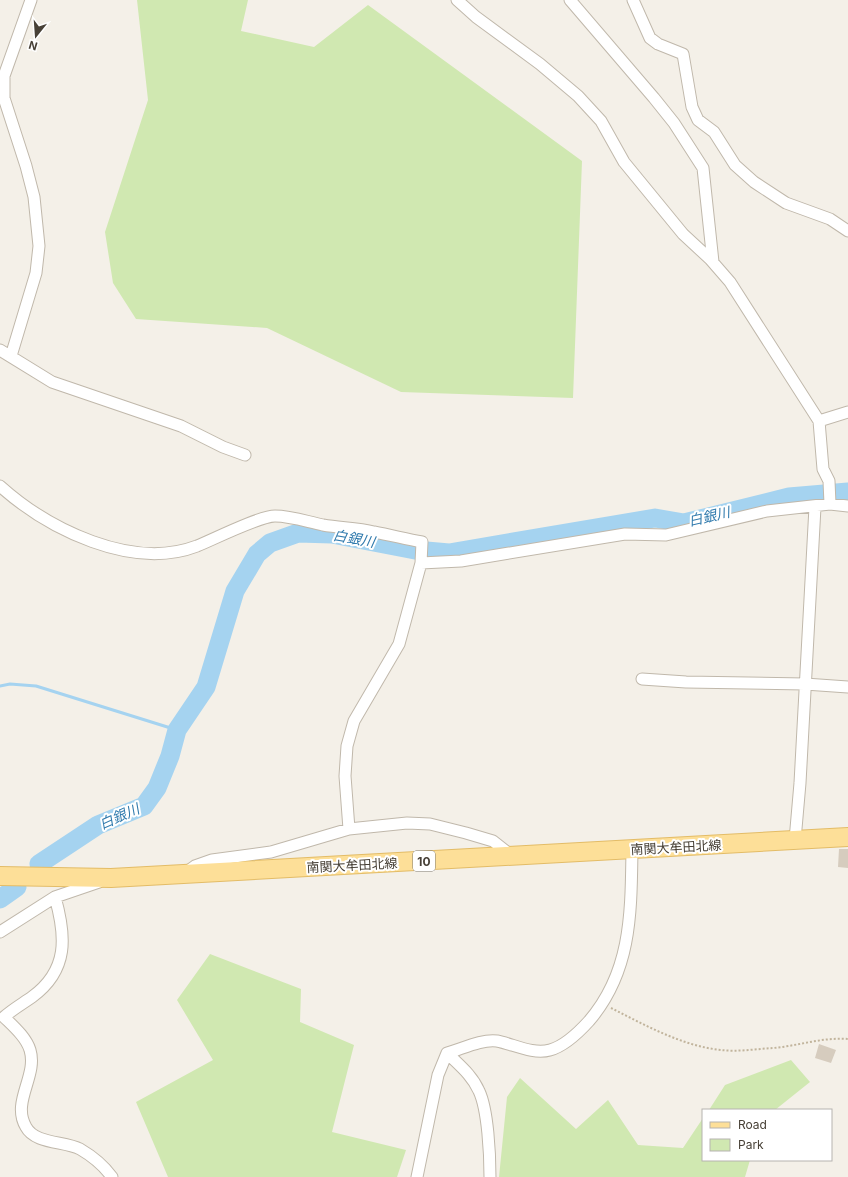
<svg xmlns="http://www.w3.org/2000/svg" width="848" height="1177" viewBox="0 0 848 1177" font-family="Inter,'Noto Sans JP',sans-serif">
<rect width="100%" height="100%" fill="#f4f0e8"/>
<path fill="#d0e8b1" d="M137 0H248L241 31 314 47 368 5 582 161 573 398 401 392 267 328 136 319 113 283 105 232 148 100Z
M210 954 301 989 300 1022 354 1045 332 1132 406 1150 397 1177H168L136 1102 213 1060 177 1000Z
M791 1060 810 1082 775 1110H709L725 1085Z
M520 1078 576 1129 608 1100 638 1145 683 1148 703 1118V1160H750L745 1177H499L507 1097Z"/>
<g fill="none" stroke-linecap="round" stroke-linejoin="round">
<path stroke="#a5d3f0" stroke-width="3" d="M0 686 10 684 36 686 177 730"/>
<path stroke="#a5d3f0" stroke-width="19" d="M39 864 98 825 144 806 157 788 170 756 177 730 206 687 235 591 257 554 270 543 298 533 332 534 415 550 449 553 655 518 684 523 789 497 848 492
M0 899 17 887"/>
</g>
<path fill="#d6ccbe" d="M839 849H848V868L838 867Z
M819 1044 836 1050 831 1063 815 1058Z"/>
<g fill="none" stroke-linecap="round" stroke-linejoin="round">
<g stroke="#c0b8ab" stroke-width="13">
<path id="street" d="M457 0 476 17 540 64 578 96 601 121 624 162 683 234 710 259 730 282 819 421 823 469 829 481 830 504
M570 0 654 98 674 123 703 168 713 262
M633 0 650 38 658 44 683 54 692 107 698 120 714 132 735 165 754 182 786 203 830 219 848 231
M0 350 52 382 181 426 223 447 245 455
M11 356 36 273 39 246 34 197 26 166 4 98V76L31 0
M819 421 848 412
M0 486C48 529 132 571 197 546 214 539 260 516 275 516 291 516 308 522 323 525 340 528 357 528 374 532 390 535 406 539 422 542L421 563 461 561 625 534 666 535 767 511 830 504 848 506
M642 679 686 682 805 684 848 687
M349 829 345 776 347 746 354 721 399 644 421 563
M795 840 800 783 815 507
M188 871 195 866 212 860 271 852 349 829 407 823 430 824 466 833 493 841 512 856
M55 897C66 936 69 970 32 997 22 1004 13 1009 4 1017 13 1026 26 1037 30 1050 38 1076 11 1102 26 1127 35 1144 64 1141 80 1149 92 1156 104 1166 112 1177
M0 932 55 897 99 882
M447 1053C462 1049 481 1039 497 1041 513 1044 533 1055 550 1050 565 1046 579 1032 589 1021 632 971 631 912 632 849
M447 1053C459 1065 472 1075 479 1091 488 1110 490 1155 490 1177
M417 1177 438 1075 447 1053"/>
</g>
<g stroke="#e3bc67" stroke-width="20">
<path id="primary" d="M0 876 111 878 848 837"/>
</g>
<path stroke="#c1b49c" stroke-width="2" stroke-dasharray="2 2" stroke-linecap="butt" d="M611 1008C645 1025 682 1046 721 1050 737 1052 756 1049 773 1048 798 1046 822 1037 848 1039"/>
<use href="#street" stroke="#fff" stroke-width="11"/>
<use href="#primary" stroke="#fddf98" stroke-width="18"/>
</g>
<g text-anchor="middle" dominant-baseline="central" stroke-width="4" stroke-linejoin="round" paint-order="stroke">
<rect fill="#fff" stroke="#7f7a73" stroke-width="1" x="413" y="851" width="22" height="20" rx="3"/>
<g font-size="12" font-weight="bold" fill="#484137">
<text x="424" y="861">10</text>
</g>
<g font-size="13" fill="#484137" stroke="#fff">
<text transform="translate(676 847) rotate(-3)">南関大牟田北線</text>
<text transform="translate(352 865) rotate(-3)">南関大牟田北線</text>
</g>
<g font-size="14" font-style="italic" fill="#2e79ac" stroke="#fff">
<text transform="translate(709 516) rotate(-13)">白銀川</text>
<text transform="translate(354 538) rotate(10)">白銀川</text>
<text transform="translate(119 816) rotate(-24)">白銀川</text>
</g>
</g>
<rect x="702" y="1109" width="130" height="52" fill="#ffffff" stroke="#b6b3af"/>
<rect x="710" y="1122" width="20" height="6" fill="#fddf98" stroke="#b6b3af"/>
<text x="738" y="1129" font-size="12" fill="#484137">Road</text>
<rect x="710" y="1139" width="20" height="12" fill="#d0e8b1" stroke="#b6b3af"/>
<text x="738" y="1149" font-size="12" fill="#484137">Park</text>
<g transform="translate(36 36) rotate(197)" stroke="#ffffff" stroke-width="3" paint-order="stroke">
<path d="M0-3L7 15L0 10L-7 15Z" fill="#484137"/>
<text y="-6" font-size="11" font-weight="bold" text-anchor="middle" fill="#484137">N</text>
</g>
</svg>
